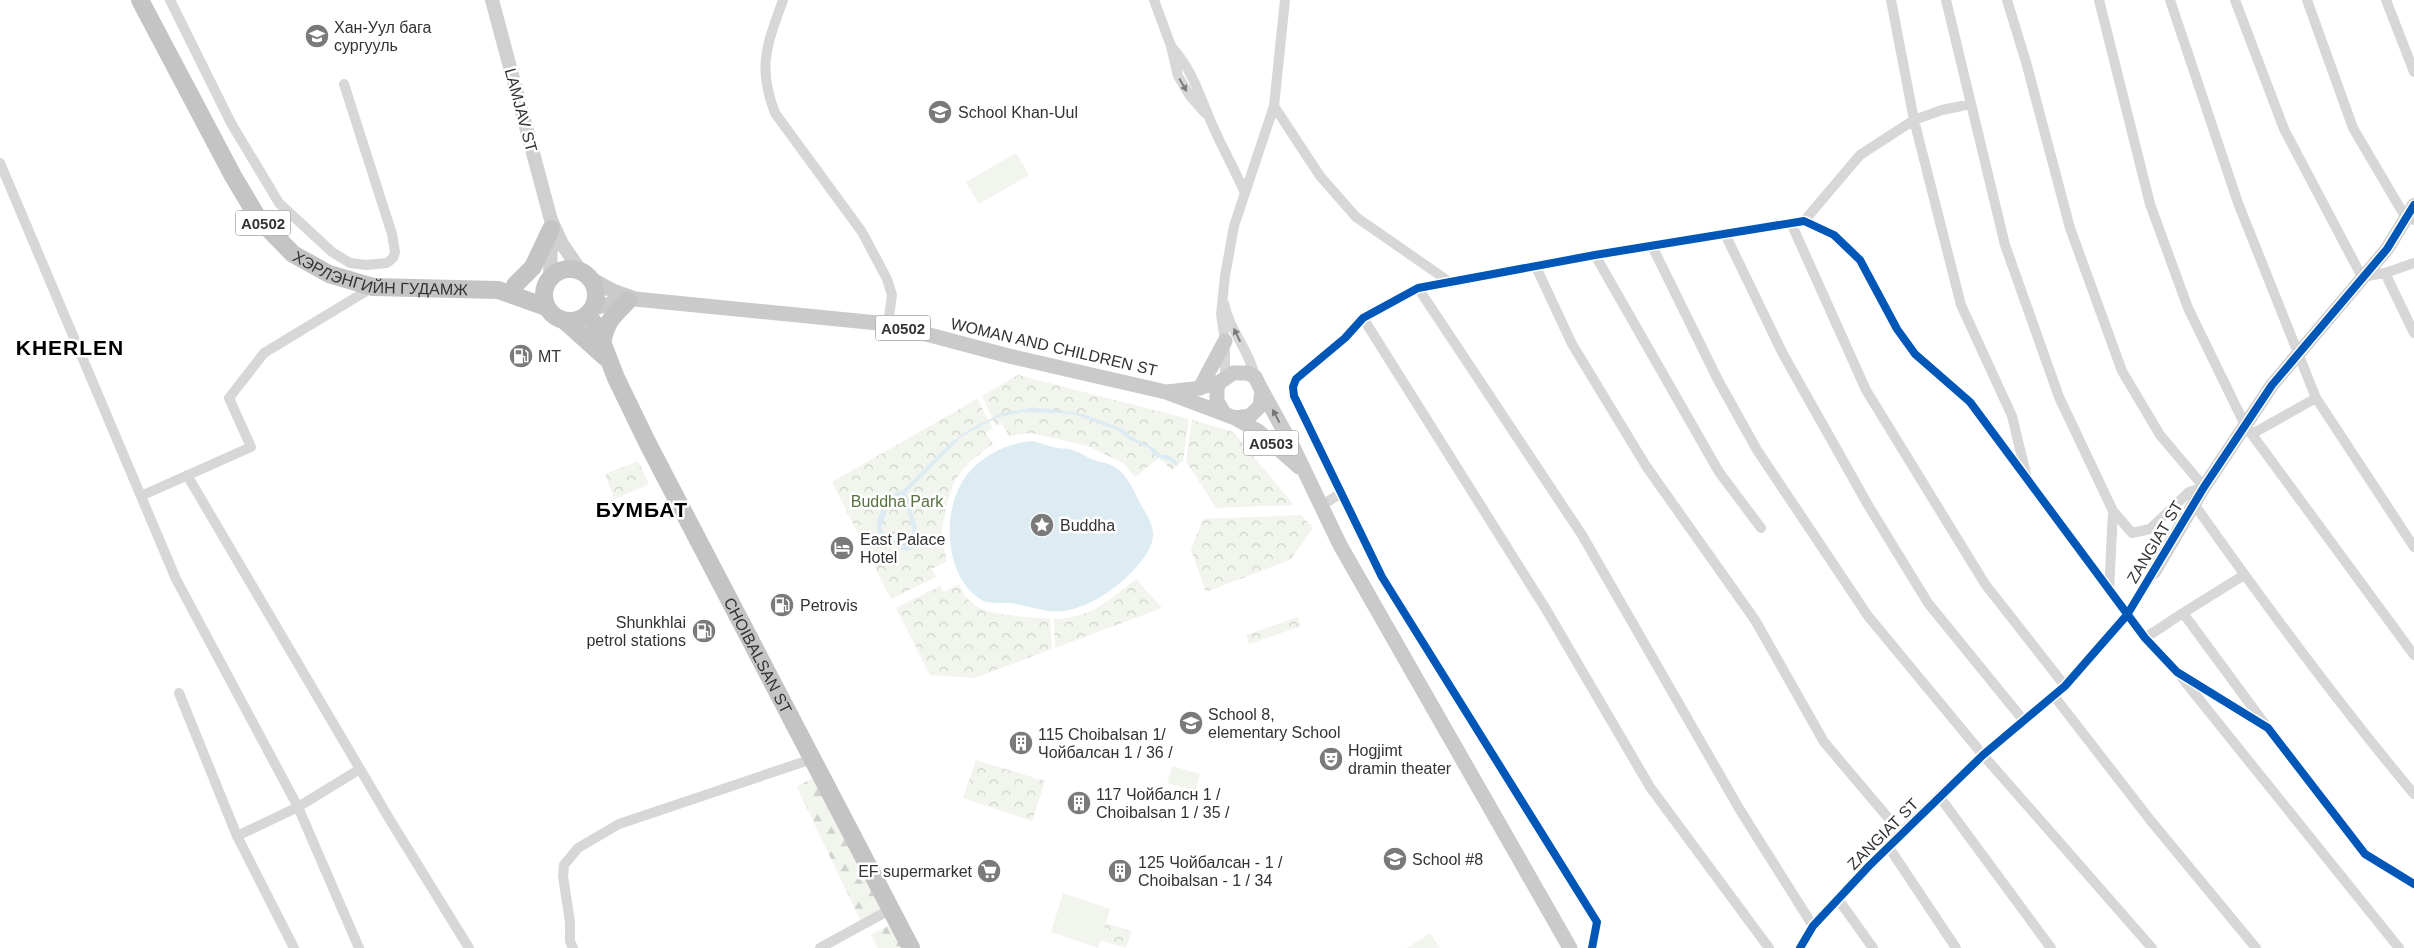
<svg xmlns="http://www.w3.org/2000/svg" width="2414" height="948" viewBox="0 0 2414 948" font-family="Helvetica,sans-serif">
<defs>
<pattern id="forest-firs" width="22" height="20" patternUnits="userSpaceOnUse" patternTransform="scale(1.25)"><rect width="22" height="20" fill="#f1f5ed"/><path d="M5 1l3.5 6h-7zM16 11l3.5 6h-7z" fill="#cfd2cc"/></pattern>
<pattern id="park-crowns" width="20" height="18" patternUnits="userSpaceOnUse" patternTransform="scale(1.25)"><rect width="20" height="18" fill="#f1f5ed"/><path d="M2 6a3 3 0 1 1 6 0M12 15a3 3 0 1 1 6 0" fill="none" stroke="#cfd2cc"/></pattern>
</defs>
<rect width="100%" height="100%" fill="#fff"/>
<path fill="url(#forest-firs)" d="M813 778 882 910 861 922 797 787Z
M889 925 902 948H878L871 935Z"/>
<path fill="url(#park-crowns)" d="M1018 375 1189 419 1183 461 1172 470 1159 458 1135 477 1123 463 1088 446 1031 433 1009 436 1002 424 996 426 982 396Z
M977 399 993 429 986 433 993 444 968 463 955 480 947 502 941 536 947 561 932 569 936 577 891 599 832 482Z
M1192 420 1233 432 1294 505 1216 508 1186 461Z
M638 461 649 484 614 499 605 474Z
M1301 515 1313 528 1290 560 1206 592 1191 550 1203 519Z
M1136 579 1162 608 1055 648 1054 619C1091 618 1108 601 1136 579Z
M959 584C962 590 965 597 970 601 984 617 1028 616 1050 619L1052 649 975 678 930 675 896 608 940 586 944 592Z
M1298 617 1301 626 1249 644 1246 635Z
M976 760 1045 781 1032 821 963 798Z
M1105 923 1132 931 1126 948 1100 940Z"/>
<path fill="#f1f5ed" d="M1016 153 1029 175 979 204 966 182Z
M1172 766 1200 774 1195 791 1167 783Z
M1063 893 1110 909 1098 948 1051 932Z
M1430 933 1440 948H1407Z"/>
<path fill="#ddebf3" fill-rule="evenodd" d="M1031 408 1052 409 1083 414 1125 430 1130 436 1154 448 1160 455H1168L1178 462 1177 466 1168 460 1156 457 1149 448 1130 440 1117 430 1076 415 1062 413 1022 412 996 418 961 437 906 493 916 524 918 546 908 551 903 550 878 533 877 521 887 496 902 491 949 444 970 429 1002 413ZM897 497 901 498C908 512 917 530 909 546 899 544 886 537 881 528L891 500Z
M1033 441C1041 443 1050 447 1058 448 1062 449 1066 448 1069 449 1078 451 1086 457 1094 460 1100 462 1109 463 1115 467 1127 475 1133 489 1139 501 1144 511 1154 524 1153 536 1152 559 1113 592 1093 601 1060 617 1051 612 1017 604 1005 601 990 606 980 599 946 577 942 517 961 484 975 459 1005 443 1033 441Z"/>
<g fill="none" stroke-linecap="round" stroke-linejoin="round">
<path stroke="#d7d7d7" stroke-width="10" d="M170 0 231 123 279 203 332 252 350 263 366 265 387 263 393 258 395 252 392 234 344 84
M783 0C767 45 757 66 775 113L862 232 887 279 892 295 888 324
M1154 0 1171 46 1178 76 1190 96 1205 113
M1891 0 1914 120 1961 305 2012 416 2026 474
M1946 0 2005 245 2059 397 2113 511 2132 533 2150 529 2189 492 2204 487 2160 435 2122 371 2070 228 2026 62 2007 0
M2099 0 2150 204 2188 308 2245 425 2414 655
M2170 0 2238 203 2316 398 2414 547
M2235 0 2284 129 2362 277 2385 273 2414 263
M2307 0 2353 128 2406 218 2414 220
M2386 0 2414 72
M1171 46C1192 70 1197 89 1209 117 1219 142 1233 166 1244 191
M1274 106 1320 176 1356 217 1451 283
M0 163 176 579 298 807 359 948
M1804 221 1860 155 1914 120 1942 110 1971 104
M1791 223 1866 390 1985 584 2065 686
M1725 234 1783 354 1868 505 1928 603 2024 721
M1652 246 1718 380 1757 450 1868 616 1983 755 2152 948
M1595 255 1719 472 1761 528
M1536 267 1572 344 1646 466 1755 620 1824 742 1901 833
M2385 273 2414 333
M1418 288 1582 535 1740 810 1813 926
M1224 303C1229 330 1250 351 1255 377
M1363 318 1547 611 1650 787 1769 948
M1225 376V341L1221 314 1225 276 1234 226 1274 106 1285 0
M2252 434 2316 398
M187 475 390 820 469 948
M141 496 251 447 229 398 264 353 373 287
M2194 504C2264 603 2335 700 2414 794
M1321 506 1341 493
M2244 575 2183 613 2264 723
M2109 591 2113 511
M2145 638 2183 613
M2182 678 2399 948
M179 693 237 836 294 948
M2054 696 2151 821 2256 948
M1939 796 2051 948
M237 836 298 807 360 769
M1888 846 1956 948
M1838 899 1873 948
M573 948 570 941V922L563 876 564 865 578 848 619 824 812 759
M820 948 891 909
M1592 948 1597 922 1382 577 1294 396 1293 387 1296 379 1345 338 1363 318 1418 288 1595 255 1804 221 1834 235 1860 260 1897 329 1915 354 1970 402 2145 638 2177 672 2268 728 2365 854 2414 884
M1800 948 1813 926 1901 833 1983 755 2065 686 2127 615 2154 572"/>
<path stroke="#d0d0d0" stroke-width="14" d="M492 0 551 220 562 244 580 270
M550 278 551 234
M2154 572 2204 487 2272 385 2387 249 2414 205"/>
<path stroke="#cacaca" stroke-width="15" d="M591 279 613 291 635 299 888 324 1009 356 1166 392 1235 418 1250 416 1260 406 1262 391 1255 377 1248 373H1233L1220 382 1217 388V401L1224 413
M593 308 633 299
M1200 388 1225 341
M1262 391 1293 447 1340 545 1570 948
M1167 392 1194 389 1220 382
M1235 418 1258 431 1299 467"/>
<g stroke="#c4c4c4" stroke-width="18">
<path id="s1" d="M140 0 233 176 258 218 293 254 329 274 373 287 498 290 546 307"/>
<circle cx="570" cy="295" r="26"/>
<path d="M515 285 533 267 551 229"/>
<path id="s2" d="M588 315 596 326 616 378 648 444 911 948"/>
<path d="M565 321 605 357"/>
<path d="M602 343C607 320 612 317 628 301"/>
</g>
<g stroke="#fff" stroke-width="11">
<path id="cycleway" d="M1592 948 1597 922 1382 577 1294 396 1293 387 1296 379 1345 338 1363 318 1418 288 1595 255 1804 221 1834 235 1860 260 1897 329 1915 354 1970 402 2145 638 2177 672 2268 728 2365 854 2414 884
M1800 948 1813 926 1869 866 1983 755 2065 686 2127 615 2204 487 2272 385 2387 249 2414 205"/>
</g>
<use href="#cycleway" stroke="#0057b8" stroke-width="8"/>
</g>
<defs><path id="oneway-solid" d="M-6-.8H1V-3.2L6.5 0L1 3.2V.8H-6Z" transform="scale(1.25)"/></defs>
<g fill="#7d7d7d">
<use href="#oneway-solid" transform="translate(1183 85) rotate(60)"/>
<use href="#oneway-solid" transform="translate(1237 335) rotate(-116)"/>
</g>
<use fill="#777" href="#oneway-solid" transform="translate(1276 416) rotate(-118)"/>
<defs>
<g id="school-disc" transform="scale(1.25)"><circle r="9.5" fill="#7a7a7a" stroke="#fff"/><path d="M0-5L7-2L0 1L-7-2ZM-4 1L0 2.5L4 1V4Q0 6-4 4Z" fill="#fff"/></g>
<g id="fuel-disc" transform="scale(1.25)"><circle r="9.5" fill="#7a7a7a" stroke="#fff"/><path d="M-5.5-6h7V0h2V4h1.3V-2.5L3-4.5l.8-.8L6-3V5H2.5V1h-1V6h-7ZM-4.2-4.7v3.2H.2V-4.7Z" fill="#fff"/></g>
<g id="sight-disc" transform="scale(1.25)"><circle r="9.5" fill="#7a7a7a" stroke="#fff"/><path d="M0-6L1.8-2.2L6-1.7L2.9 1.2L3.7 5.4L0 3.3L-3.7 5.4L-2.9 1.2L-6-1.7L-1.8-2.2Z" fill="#fff"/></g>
<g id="hotel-disc" transform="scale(1.25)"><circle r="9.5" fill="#7a7a7a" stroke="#fff"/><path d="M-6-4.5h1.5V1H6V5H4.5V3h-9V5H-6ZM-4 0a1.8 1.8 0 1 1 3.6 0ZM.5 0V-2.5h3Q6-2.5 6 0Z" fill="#fff"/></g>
<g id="building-disc" transform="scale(1.25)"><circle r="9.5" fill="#7a7a7a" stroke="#fff"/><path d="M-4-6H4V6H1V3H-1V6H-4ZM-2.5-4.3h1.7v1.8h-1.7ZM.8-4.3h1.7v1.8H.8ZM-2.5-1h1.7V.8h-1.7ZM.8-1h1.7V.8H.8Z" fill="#fff"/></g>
<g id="theatre-disc" transform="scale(1.25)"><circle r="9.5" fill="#7a7a7a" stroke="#fff"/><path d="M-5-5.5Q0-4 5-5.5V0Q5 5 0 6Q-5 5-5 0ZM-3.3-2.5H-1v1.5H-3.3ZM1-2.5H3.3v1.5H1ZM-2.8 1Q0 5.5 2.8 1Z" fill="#fff"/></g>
<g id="supermarket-disc" transform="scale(1.25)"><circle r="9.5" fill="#7a7a7a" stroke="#fff"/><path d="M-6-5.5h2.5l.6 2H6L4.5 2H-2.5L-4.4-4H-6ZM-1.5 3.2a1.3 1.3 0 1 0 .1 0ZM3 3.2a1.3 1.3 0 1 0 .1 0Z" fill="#fff"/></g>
</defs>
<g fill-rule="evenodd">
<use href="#school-disc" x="317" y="36"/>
<use href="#school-disc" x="940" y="112"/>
<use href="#fuel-disc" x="521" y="356"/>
<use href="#sight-disc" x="1042" y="525"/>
<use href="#hotel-disc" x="842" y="548"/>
<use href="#fuel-disc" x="782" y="605"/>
<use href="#fuel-disc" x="704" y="631"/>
<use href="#school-disc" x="1191" y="723"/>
<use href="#building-disc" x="1021" y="743"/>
<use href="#theatre-disc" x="1331" y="759"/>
<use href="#building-disc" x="1079" y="803"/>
<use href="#school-disc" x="1395" y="859"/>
<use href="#supermarket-disc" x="989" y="871"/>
<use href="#building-disc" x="1120" y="871"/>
</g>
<g text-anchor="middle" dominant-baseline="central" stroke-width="5" stroke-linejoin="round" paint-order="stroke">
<g fill="#fff" stroke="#707070" stroke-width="1">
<rect x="235.5" y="210.5" width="55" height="25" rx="4"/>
<rect x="875.5" y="315.5" width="55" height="25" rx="4"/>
<rect x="1243.5" y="430.5" width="55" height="25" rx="4"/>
</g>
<g font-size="15" font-weight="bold" fill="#333">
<text x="263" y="223">A0502</text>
<text x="903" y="328">A0502</text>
<text x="1271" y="443">A0503</text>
</g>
<g font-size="16" fill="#333" stroke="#fff" text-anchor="start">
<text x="334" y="27">Хан-Уул бага<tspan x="334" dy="18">сургууль</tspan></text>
<text x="958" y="112">School Khan-Uul</text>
<text x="538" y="356">MT</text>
<text x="1060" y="525">Buddha</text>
<text x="860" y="539">East Palace<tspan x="860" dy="18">Hotel</tspan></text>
<text x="800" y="605">Petrovis</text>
<text x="686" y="622" text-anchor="end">Shunkhlai<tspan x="686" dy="18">petrol stations</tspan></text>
<text x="1208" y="714">School 8,<tspan x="1208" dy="18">elementary School</tspan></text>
<text x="1038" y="734">115 Choibalsan 1/<tspan x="1038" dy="18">Чойбалсан 1 / 36 /</tspan></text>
<text x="1348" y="750">Hogjimt<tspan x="1348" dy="18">dramin theater</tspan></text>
<text x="1096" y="794">117 Чойбалсн 1 /<tspan x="1096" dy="18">Choibalsan 1 / 35 /</tspan></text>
<text x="1412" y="859">School #8</text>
<text x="1138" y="862">125 Чойбалсан - 1 /<tspan x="1138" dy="18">Choibalsan - 1 / 34</tspan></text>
<text x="972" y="871" text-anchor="end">EF supermarket</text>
</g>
<g font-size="16" fill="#333" stroke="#fff">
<text transform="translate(521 110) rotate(75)">LAMJAV ST</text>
<text stroke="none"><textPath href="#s1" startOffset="390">ХЭРЛЭНГИЙН ГУДАМЖ</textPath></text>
<text transform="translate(1054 347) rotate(13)">WOMAN AND CHILDREN ST</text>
<text transform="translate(2155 542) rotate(-59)">ZANGIAT ST</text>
<text stroke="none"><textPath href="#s2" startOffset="381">CHOIBALSAN ST</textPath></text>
<text transform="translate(1883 834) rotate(-45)">ZANGIAT ST</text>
</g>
<g font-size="16" fill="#56703f" stroke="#fff">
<text x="897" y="501">Buddha Park</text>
</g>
<g font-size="21" font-weight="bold" letter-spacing="1" fill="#000" stroke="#fff">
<text x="70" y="347">KHERLEN</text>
<text x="642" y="509">БУМБАТ</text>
</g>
</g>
</svg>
